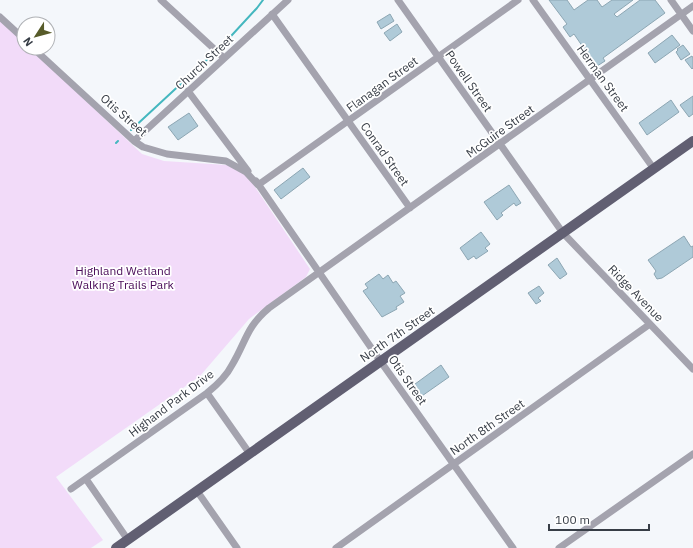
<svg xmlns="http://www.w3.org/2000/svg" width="693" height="548" viewBox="0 0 693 548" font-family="'IBM Plex Sans',sans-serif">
<rect width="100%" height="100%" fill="#f4f7fb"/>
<path fill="#f2dbf9" d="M0 20 24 42V48H30L142 154 164 161 227 165 246 175 253 184 310 269 306 277 249 319 200 376 56 477 103 540 91 548H0Z"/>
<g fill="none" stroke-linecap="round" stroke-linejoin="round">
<path stroke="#44b7bf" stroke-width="2" d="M220 48 257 8 263 0
M131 130 212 55
M116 143 118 141"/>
</g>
<path fill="#afcad8" stroke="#8ca6b3" d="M549 0H567L574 10 588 0H597L602 7 612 0H633L614 14 617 17 640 0H655L665 13 603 58 605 61 594 68 586 58 589 56 574 34 570 37 563 27 567 24Z
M390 14 394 21 381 29 377 22Z
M397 24 402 32 390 41 384 33Z
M672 35 680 45 655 63 648 53Z
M683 45 690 54 681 60 676 52 678 50 677 49Z
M692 56 693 58V68L692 69 685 60Z
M693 96V114L689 117 680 105Z
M671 100 679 112 647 135 639 123Z
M189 113 198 126 178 140 168 127Z
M303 168 310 177 281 199 274 190Z
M509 185 521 203 516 206 514 203 501 213 503 215 497 220 484 202Z
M481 232 490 244 485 248 488 251 476 259 474 256 468 260 460 248Z
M684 236 691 247 693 246V257L662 278 657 279 654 274 656 271 648 260Z
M557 258 567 274 560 279 548 265Z
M379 274 383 279 388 275 393 283 396 281 405 293 400 296 404 302 396 307 397 309 382 317 363 291 368 288 365 284Z
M539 286 544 293 538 298 541 301 536 304 528 293Z
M441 365 449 377 419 398 411 387Z"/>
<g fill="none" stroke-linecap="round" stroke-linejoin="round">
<path stroke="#a4a3ae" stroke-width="7" d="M161 0 224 58
M398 0 563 233 693 369
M533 0 654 169
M671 0 693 31
M272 14 410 208
M0 17 24 39
M33 48 134 141 143 147 167 154 226 161 246 172 258 185 518 0
M188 91 248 171
M134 141 288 0
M256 181 381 362 513 548
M207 393 250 454
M86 479 128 540
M71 489 207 393C217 385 226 377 232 365 246 342 246 327 269 308L693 6
M197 491 237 548
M336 548 650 324
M559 548 693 454"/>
<path stroke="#615f72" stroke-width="10" d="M116 548 693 141"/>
</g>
<g text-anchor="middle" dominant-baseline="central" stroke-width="3.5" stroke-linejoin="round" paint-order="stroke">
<g font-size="12" fill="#373d46" stroke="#fff">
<text transform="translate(204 62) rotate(-43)">Church Street</text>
<text transform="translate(603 78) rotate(54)">Herman Street</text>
<text transform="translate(469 81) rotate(55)">Powell Street</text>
<text transform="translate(382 84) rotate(-36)">Flanagan Street</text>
<text transform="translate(124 115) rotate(41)">Otis Street</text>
<text transform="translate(500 131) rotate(-36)">McGuire Street</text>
<text transform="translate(385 154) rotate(55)">Conrad Street</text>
<text transform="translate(636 293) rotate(46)">Ridge Avenue</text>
<text transform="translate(397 334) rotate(-35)">North 7th Street</text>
<text transform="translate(408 380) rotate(55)">Otis Street</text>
<text transform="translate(171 403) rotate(-37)">Highand Park Drive</text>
<text transform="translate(487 427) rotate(-35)">North 8th Street</text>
</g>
<g font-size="12" fill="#480a57" stroke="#fff">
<text x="123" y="270">Highland Wetland<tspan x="123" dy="14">Walking Trails Park</tspan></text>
</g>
</g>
<g transform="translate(36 36) rotate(234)"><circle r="19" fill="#ffffff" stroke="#afb1b5"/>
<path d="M0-3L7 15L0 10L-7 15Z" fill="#575b29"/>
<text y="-6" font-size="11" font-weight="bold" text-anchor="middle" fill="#373d46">N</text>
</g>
<path d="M549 524v6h100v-6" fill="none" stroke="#373d46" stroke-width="2"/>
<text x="555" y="524" font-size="12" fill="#373d46" stroke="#ffffff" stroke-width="3" paint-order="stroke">100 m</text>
</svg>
